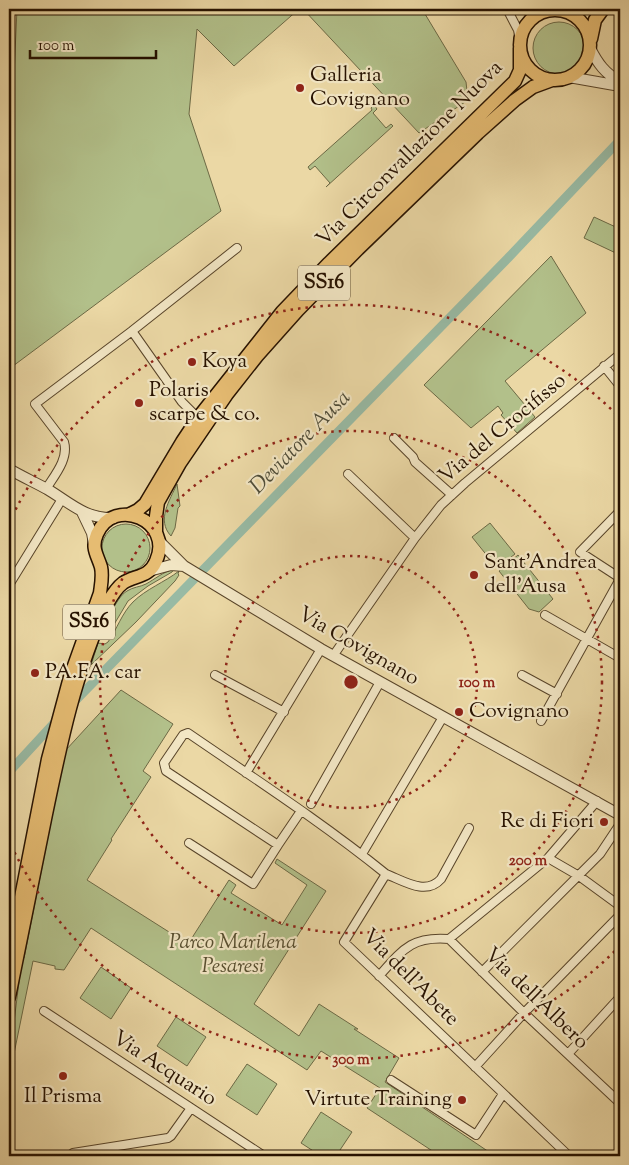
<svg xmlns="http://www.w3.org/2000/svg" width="629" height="1165" viewBox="0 0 629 1165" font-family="'Sorts Mill Goudy',serif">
<rect width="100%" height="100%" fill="#ebd8a5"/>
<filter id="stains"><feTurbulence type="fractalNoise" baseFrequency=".004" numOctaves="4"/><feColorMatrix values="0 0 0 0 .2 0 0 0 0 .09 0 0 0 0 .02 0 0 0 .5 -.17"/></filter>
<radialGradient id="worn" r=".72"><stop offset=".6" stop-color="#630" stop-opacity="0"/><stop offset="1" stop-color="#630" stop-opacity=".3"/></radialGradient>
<path fill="#b2c08a" stroke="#6c6945" d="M17 9H299L234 66 197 29 189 114 221 211 9 369V185Z
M303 9H422L466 82 468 100 419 133Z
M533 48a26 26 0 1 1 52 0a26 26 0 1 1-52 0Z
M374 105 377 109 373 113 386 128 391 124 393 126 326 187 330 183 315 166 310 170 308 167 372 110 371 108Z
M594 217 620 229V255L584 238Z
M551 256 586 313 505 381 535 417 517 433 501 415 503 413 498 406 471 428 424 385Z
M177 484 180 506 178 508 175 528 171 536C156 520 170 500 177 484Z
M490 523 515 554 497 568 472 537Z
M102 548a24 24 0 1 1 48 0a24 24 0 1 1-48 0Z
M518 555 553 599 539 612 529 609 499 571Z
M174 569 172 572 148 586 128 601 106 638H100C106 626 115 598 127 591 133 587 140 587 146 584 155 579 163 572 174 569Z
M179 571 178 574 179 575 175 581 136 622 91 665 98 643 105 644 108 642C117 629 122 613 133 602 146 589 165 582 179 571Z
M121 690 173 724 143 771 151 777 111 839 112 840 87 880 188 944 229 880 236 885 231 893 282 925 307 885 275 863 277 859 326 891 254 1004 299 1036 319 1004 358 1029H354L399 1058 385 1082 495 1156H440L367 1108 380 1088 321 1051 307 1070 91 928 64 970 55 969V966L33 961 9 1078V1043L14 1022 22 958H24L65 751Z
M101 967 131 988 111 1019 80 998Z
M176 1017 206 1037 187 1066 157 1046Z
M247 1064 277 1084 257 1115 226 1095Z
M321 1112 352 1132 336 1156H321L301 1143Z"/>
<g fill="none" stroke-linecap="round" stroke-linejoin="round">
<path stroke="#98baa4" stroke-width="9" d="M72 704 509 257 620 140
M9 772 56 721"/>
<g stroke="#584429" stroke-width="10">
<path id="minor" d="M507 9 518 30 520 41
M523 9 528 11H545
M132 331 182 402 198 418
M604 366 620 386
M394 438 413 457 415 462 452 495
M348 474 415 538
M46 489C54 476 69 459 64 442L35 404 132 331 237 248
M620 511 580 552 620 578
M9 585 62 499
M545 615 620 658
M333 656 415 538 441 505 465 483 620 354
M215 675 284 712
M522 675 557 694
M541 721 620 579
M246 773 321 649
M311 804 380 682
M301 811 278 845 166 771 164 763 183 735 188 733C255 779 323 823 386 874L344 942 569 1156
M189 843 253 884 278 845
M362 854 443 717
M548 858 579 876 620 906
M386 874C404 881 426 896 441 879L469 828
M449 939 524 1013 620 1103
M482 972 600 854 620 824
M379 976C403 949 412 936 449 939L548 858 597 801
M44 1011 264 1156
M568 1054 620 997
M475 1067 524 1013 620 915
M391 1080 476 1135 503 1094
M69 1156 73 1153 168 1138 171 1136 191 1108"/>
</g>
<g stroke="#584429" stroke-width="12">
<path id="tertiary" d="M590 48C598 64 605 73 620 82
M569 77 620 86
M9 469C21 476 34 482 47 489 69 502 85 519 113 518
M82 512 92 533 94 544
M159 541 184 566 321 649 620 815
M149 571 171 565 184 566"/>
</g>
<g stroke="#271200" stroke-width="15">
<path id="primary" d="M520 45a35 35 0 1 1 70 0a35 35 0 1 1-70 0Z
M591 39 595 20 603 9
M128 515 138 510 145 504 182 442 198 418 282 312 329 263 515 81 520 70V48
M156 532V516L158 502 180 463 227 394 257 356 298 310 358 249 478 133 515 100 533 87 552 80
M9 959 48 759 70 677 100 593C101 585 103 576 101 567 97 554 91 548 97 534 114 495 174 521 156 561 149 578 135 575 123 583 116 588 111 597 107 604 75 672 60 746 45 819 33 878 21 938 9 997"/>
</g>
<use href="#minor" stroke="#f2e6c4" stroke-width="8"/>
<use href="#tertiary" stroke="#f2e6c4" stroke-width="10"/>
<use href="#primary" stroke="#e6bc72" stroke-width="12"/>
</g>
<g fill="none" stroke="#8f2418" stroke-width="2.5" stroke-dasharray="2.5 5">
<circle cx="351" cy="682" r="126"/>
<circle cx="351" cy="682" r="251"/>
<path d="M620 946A377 377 0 0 1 9 841M9 523A377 377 0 0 1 620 418"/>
</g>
<g fill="#8f2418" stroke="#f2e6c4" stroke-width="2">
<circle cx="300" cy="88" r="5"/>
<circle cx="192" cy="362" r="5"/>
<circle cx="139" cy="403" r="5"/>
<circle cx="474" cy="575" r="5"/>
<circle cx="35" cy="673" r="5"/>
<circle cx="459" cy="712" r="5"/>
<circle cx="604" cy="822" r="5"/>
<circle cx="63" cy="1076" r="5"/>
<circle cx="462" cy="1100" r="5"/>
</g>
<g text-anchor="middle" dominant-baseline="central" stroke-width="4.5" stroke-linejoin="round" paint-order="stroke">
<g fill="#f2e6c4" stroke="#64523b" stroke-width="1">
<rect x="298" y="265.5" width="52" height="35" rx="4"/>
<rect x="63" y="604.5" width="52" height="35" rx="4"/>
</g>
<g font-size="20" font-weight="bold" fill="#271200">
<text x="324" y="283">SS16</text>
<text x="89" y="622">SS16</text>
</g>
<g font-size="21" fill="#271200" stroke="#f2e6c4" text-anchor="start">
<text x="310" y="76">Galleria<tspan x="310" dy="24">Covignano</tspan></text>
<text x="202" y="362">Koya</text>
<text x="149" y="391">Polaris<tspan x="149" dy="24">scarpe &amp; co.</tspan></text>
<text x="484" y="563">Sant'Andrea<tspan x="484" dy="24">dell'Ausa</tspan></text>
<text x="45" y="673">PA.FA. car</text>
<text x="469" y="712">Covignano</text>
<text x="594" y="822" text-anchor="end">Re di Fiori</text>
<text x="63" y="1097" text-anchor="middle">Il Prisma</text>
<text x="452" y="1100" text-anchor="end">Virtute Training</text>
</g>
<g font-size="21" fill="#271200" stroke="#f2e6c4">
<text transform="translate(410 154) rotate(-45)">Via Circonvallazione Nuova</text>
<text transform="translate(503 429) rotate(-40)">Via del Crocifisso</text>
<text transform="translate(358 647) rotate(30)">Via Covignano</text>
<text transform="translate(410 978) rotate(45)">Via dell'Abete</text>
<text transform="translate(536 999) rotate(44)">Via dell'Albero</text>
<text transform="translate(164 1069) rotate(33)">Via Acquario</text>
</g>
<g font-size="21" font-style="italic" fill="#584f30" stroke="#f2e6c4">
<text x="233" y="943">Parco Marilena<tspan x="233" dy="24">Pesaresi</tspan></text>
</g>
<g font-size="22" font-style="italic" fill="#4f4d39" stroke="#f2e6c4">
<text transform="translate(301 443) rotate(-46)">Deviatore Ausa</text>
</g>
</g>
<circle cx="351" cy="682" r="8" fill="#8f2418" stroke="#f2e6c4" stroke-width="2.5"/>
<g font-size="15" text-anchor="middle" font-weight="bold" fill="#8f2418" stroke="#f2e6c4" stroke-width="4.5" stroke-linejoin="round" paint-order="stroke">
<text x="477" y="687">100 m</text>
<text x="528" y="865">200 m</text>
<text x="351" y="1064">300 m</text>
</g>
<rect width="629" height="1165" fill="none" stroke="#ebd8a5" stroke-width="30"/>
<rect x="10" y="10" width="609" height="1145" fill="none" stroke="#271200" stroke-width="2.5"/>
<rect x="15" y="15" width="599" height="1135" fill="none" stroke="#271200"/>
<path d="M30 50v8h126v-8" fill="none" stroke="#271200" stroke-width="2.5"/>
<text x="38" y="50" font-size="15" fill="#271200" stroke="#f2e6c4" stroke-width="4" paint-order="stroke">100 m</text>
<rect width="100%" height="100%" filter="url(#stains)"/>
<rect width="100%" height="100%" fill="url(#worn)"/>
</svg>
